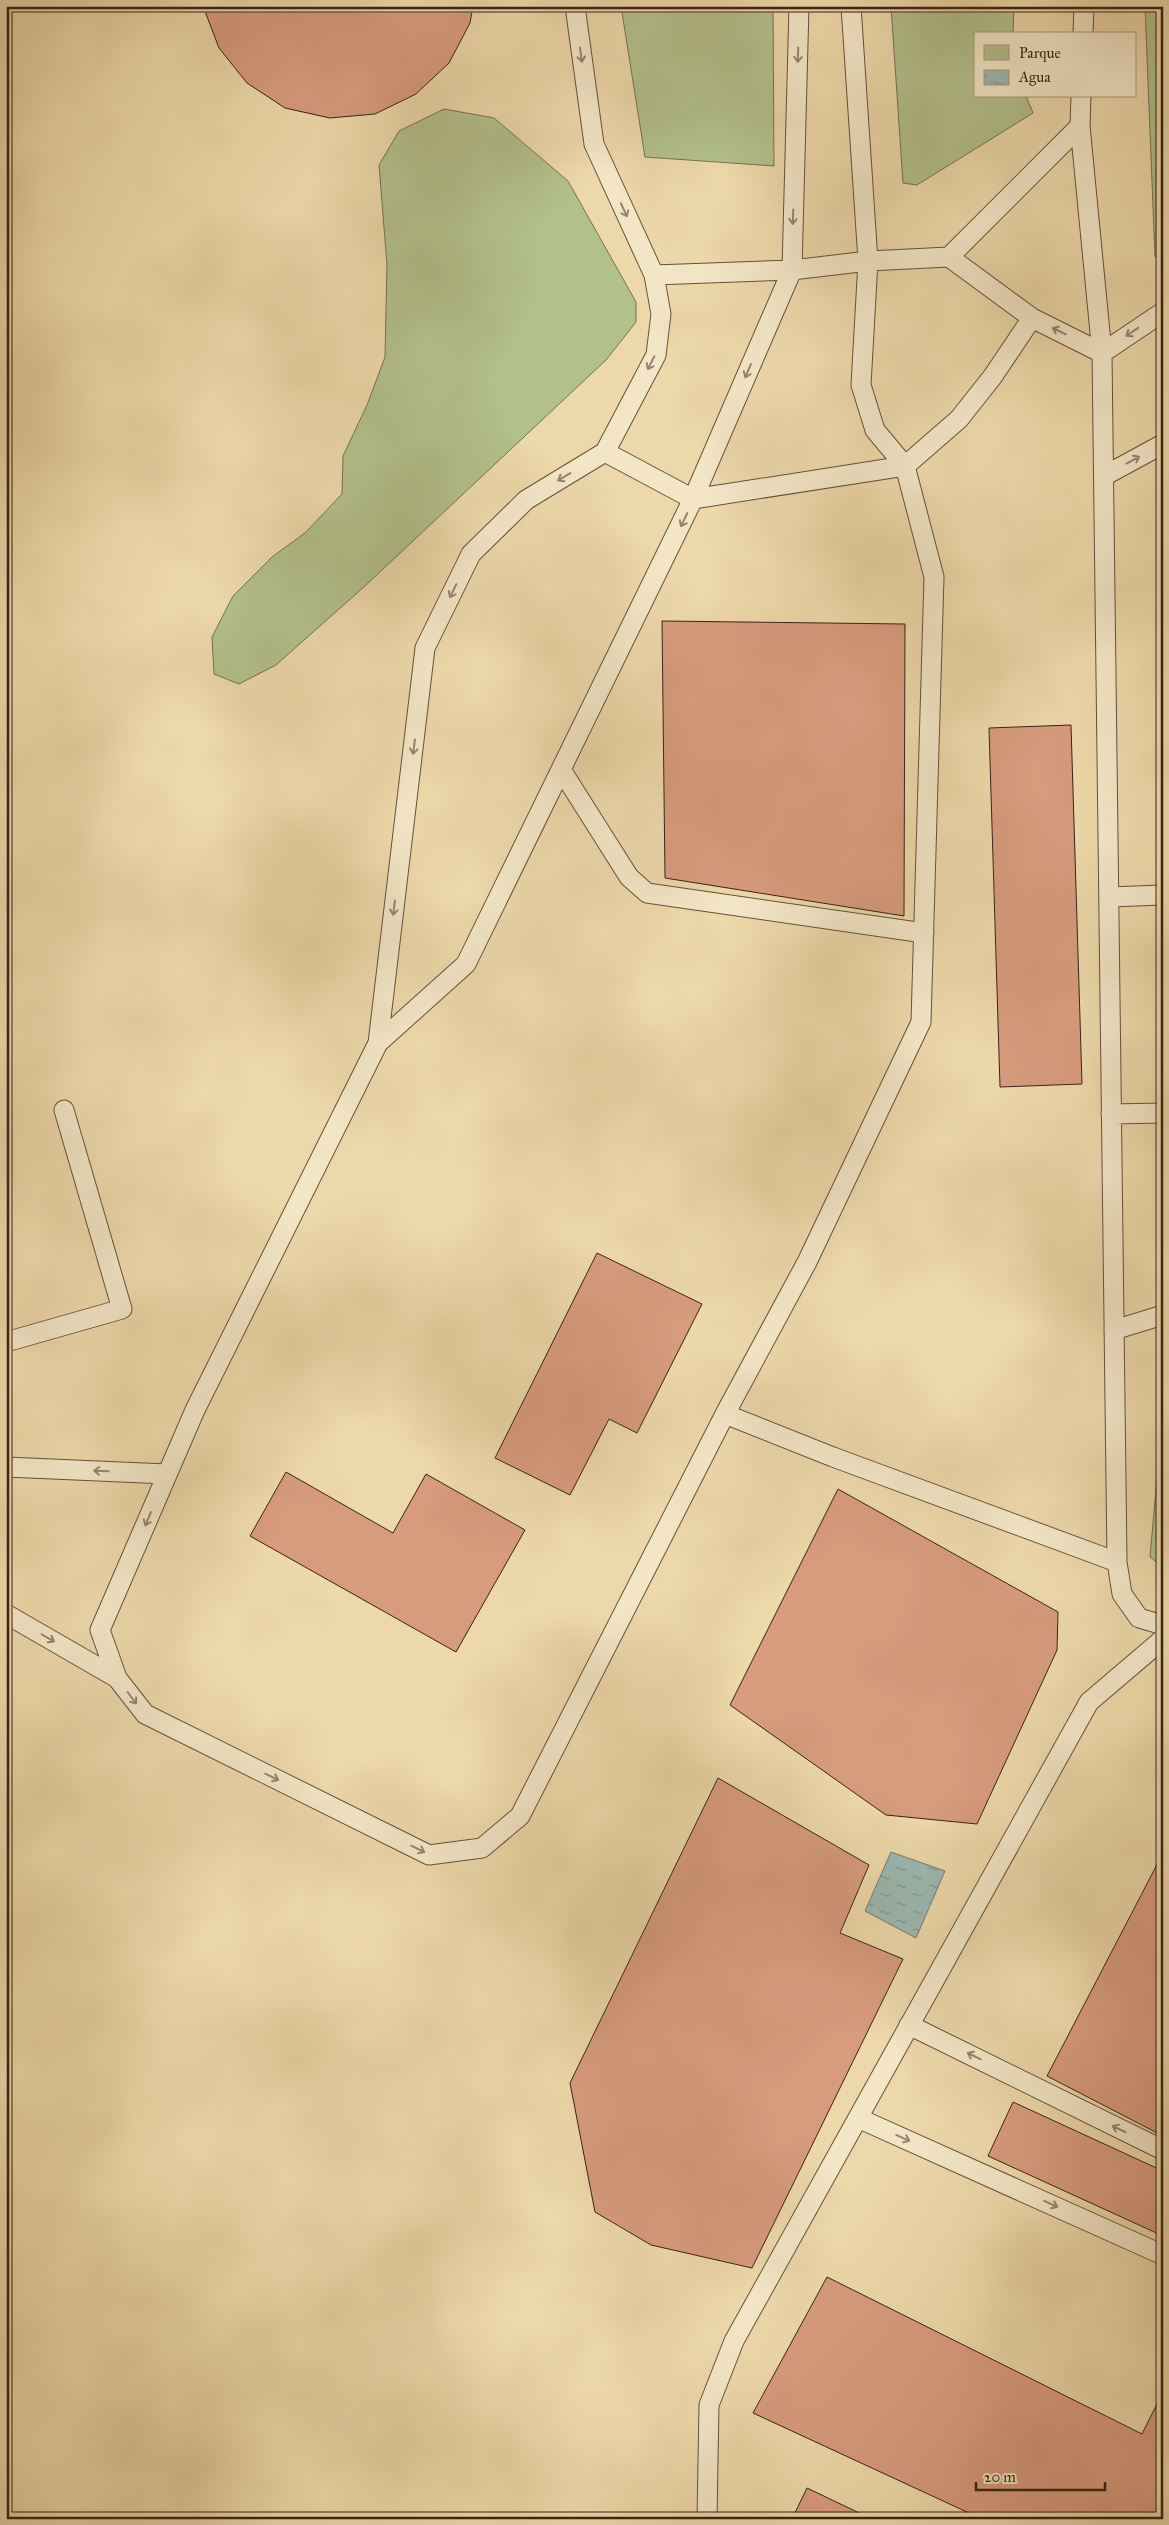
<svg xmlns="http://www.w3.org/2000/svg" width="1169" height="2525" viewBox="0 0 1169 2525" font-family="'IM FELL Great Primer',serif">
<defs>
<pattern id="water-ripples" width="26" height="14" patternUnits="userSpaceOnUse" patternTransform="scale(1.25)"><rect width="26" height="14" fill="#9bb8b0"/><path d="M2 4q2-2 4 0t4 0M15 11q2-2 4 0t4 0" fill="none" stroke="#7f958e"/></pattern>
</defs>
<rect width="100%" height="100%" fill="#edd8a9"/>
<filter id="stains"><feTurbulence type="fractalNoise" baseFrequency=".004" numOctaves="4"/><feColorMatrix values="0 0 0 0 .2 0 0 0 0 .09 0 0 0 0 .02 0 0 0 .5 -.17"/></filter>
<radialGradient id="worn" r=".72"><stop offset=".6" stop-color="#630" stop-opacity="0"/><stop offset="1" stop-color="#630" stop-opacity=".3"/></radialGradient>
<path fill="#b2c08c" stroke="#757152" d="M621 6H773L774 166 645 157Z
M891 6H1014L1013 34H975V96H1026L1033 113 917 185 903 183Z
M1145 6H1163V252L1155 257Z
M444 109 494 118 568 181 636 302V322L606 360 365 586 276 665 239 684 214 674 212 637 233 596 272 557 305 533 342 494 343 456 367 405 385 357 387 265 379 165 399 131Z
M1163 1410V1567L1150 1557Z"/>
<path fill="url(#water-ripples)" stroke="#737c73" d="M891 1852 945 1871 916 1938 865 1911Z"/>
<path fill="#d79b7e" stroke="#382218" d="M203 6H473L470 23 449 63 416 94 375 114 330 118 285 108 247 83 219 48Z
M662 621 905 624 904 916 665 878Z
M1071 725 1082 1084 1000 1087 989 728Z
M597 1253 702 1304 637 1433 609 1419 570 1495 495 1458Z
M286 1472 393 1533 426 1474 525 1530 456 1652 250 1536Z
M838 1489 1058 1612 1057 1650 977 1824 886 1815 730 1705Z
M718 1778 869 1865 840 1933 903 1959 752 2268 651 2245 595 2212 570 2083Z
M1163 1853V2136L1047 2076Z
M1013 2102 1163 2171V2236L988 2156Z
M827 2277 1142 2434 1163 2392V2519H982L753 2413Z
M807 2488 872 2519H792Z"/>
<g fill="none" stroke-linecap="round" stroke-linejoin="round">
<g stroke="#65503c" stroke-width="21">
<path id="service" d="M799 6 792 270 693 499 466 964 378 1043 195 1410 100 1630 117 1678 145 1714 429 1855 482 1848 520 1816 725 1414 807 1262 921 1022 934 577 905 466 875 430 861 385 868 261 851 6
M1083 34 1084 6
M1081 96 1080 126 1102 353 1117 1562 1122 1594 1139 1618 1163 1625
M949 257 1080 126
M654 275 792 270 868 261 949 257 1032 318 1102 353
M1102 353 1163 312
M605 452 693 499 905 466 959 419 993 376 1032 318
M1104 476 1163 444
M562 771 629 877 647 893 924 933
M1109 897 1163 895
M378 1043 425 648 471 554 526 500 605 452 656 355 661 314 654 275 594 144 575 6
M1111 1114 1163 1113
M1114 1330 1163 1315
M6 1342 122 1309 64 1110
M725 1414 833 1457 1117 1562
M6 1467 167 1474
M6 1614 117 1678
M909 2025 1163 2150
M858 2118 1163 2255
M707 2519 709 2405 734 2341 1089 1702 1163 1639"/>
</g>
<use href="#service" stroke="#f3e6c7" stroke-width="19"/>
</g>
<defs><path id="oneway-shaft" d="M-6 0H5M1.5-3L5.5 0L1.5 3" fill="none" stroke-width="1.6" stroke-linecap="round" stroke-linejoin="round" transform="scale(1.25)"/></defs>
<g stroke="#968470">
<use href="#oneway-shaft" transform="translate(581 55) rotate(82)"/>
<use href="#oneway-shaft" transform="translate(798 55) rotate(92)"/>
<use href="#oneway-shaft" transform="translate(624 210) rotate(65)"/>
<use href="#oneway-shaft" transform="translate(793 217) rotate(92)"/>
<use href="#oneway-shaft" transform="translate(1059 331) rotate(-154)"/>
<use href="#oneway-shaft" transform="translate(1132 332) rotate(146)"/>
<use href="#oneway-shaft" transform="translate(651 363) rotate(117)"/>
<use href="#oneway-shaft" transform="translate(748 371) rotate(113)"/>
<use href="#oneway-shaft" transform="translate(1133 460) rotate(-28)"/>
<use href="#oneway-shaft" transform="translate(564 477) rotate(149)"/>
<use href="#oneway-shaft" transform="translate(684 520) rotate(115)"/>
<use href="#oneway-shaft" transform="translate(453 591) rotate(116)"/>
<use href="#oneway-shaft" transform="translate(414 747) rotate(97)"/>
<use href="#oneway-shaft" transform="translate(394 908) rotate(97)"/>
<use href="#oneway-shaft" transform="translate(101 1471) rotate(-178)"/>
<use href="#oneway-shaft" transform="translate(148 1519) rotate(113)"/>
<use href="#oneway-shaft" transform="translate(48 1638) rotate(30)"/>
<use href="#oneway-shaft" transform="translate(132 1698) rotate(53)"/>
<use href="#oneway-shaft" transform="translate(272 1777) rotate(26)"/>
<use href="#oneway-shaft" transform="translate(418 1849) rotate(26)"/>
<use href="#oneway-shaft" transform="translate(974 2056) rotate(-154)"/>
<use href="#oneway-shaft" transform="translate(1119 2129) rotate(-154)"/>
<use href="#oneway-shaft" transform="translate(903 2138) rotate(24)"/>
<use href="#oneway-shaft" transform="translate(1051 2204) rotate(24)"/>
</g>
<rect width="1169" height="2525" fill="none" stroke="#edd8a9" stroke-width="25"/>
<rect x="8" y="8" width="1154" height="2510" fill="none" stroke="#382218" stroke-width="2.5"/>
<rect x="12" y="12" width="1144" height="2500" fill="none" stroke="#382218"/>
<rect x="974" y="32" width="162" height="65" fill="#f3e6c7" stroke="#a89881"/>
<rect x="984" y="45" width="25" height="15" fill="#b2c08c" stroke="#a89881"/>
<text x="1019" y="58" font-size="15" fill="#382218">Parque</text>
<rect x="984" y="70" width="25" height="15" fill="url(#water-ripples)" stroke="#a89881"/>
<text x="1019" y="82" font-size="15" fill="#382218">Agua</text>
<path d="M976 2482v8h129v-8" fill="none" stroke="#382218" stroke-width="2.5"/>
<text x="984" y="2482" font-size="15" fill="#382218" stroke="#f3e6c7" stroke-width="4" paint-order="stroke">20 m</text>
<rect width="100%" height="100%" filter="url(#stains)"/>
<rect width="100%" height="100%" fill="url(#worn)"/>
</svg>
